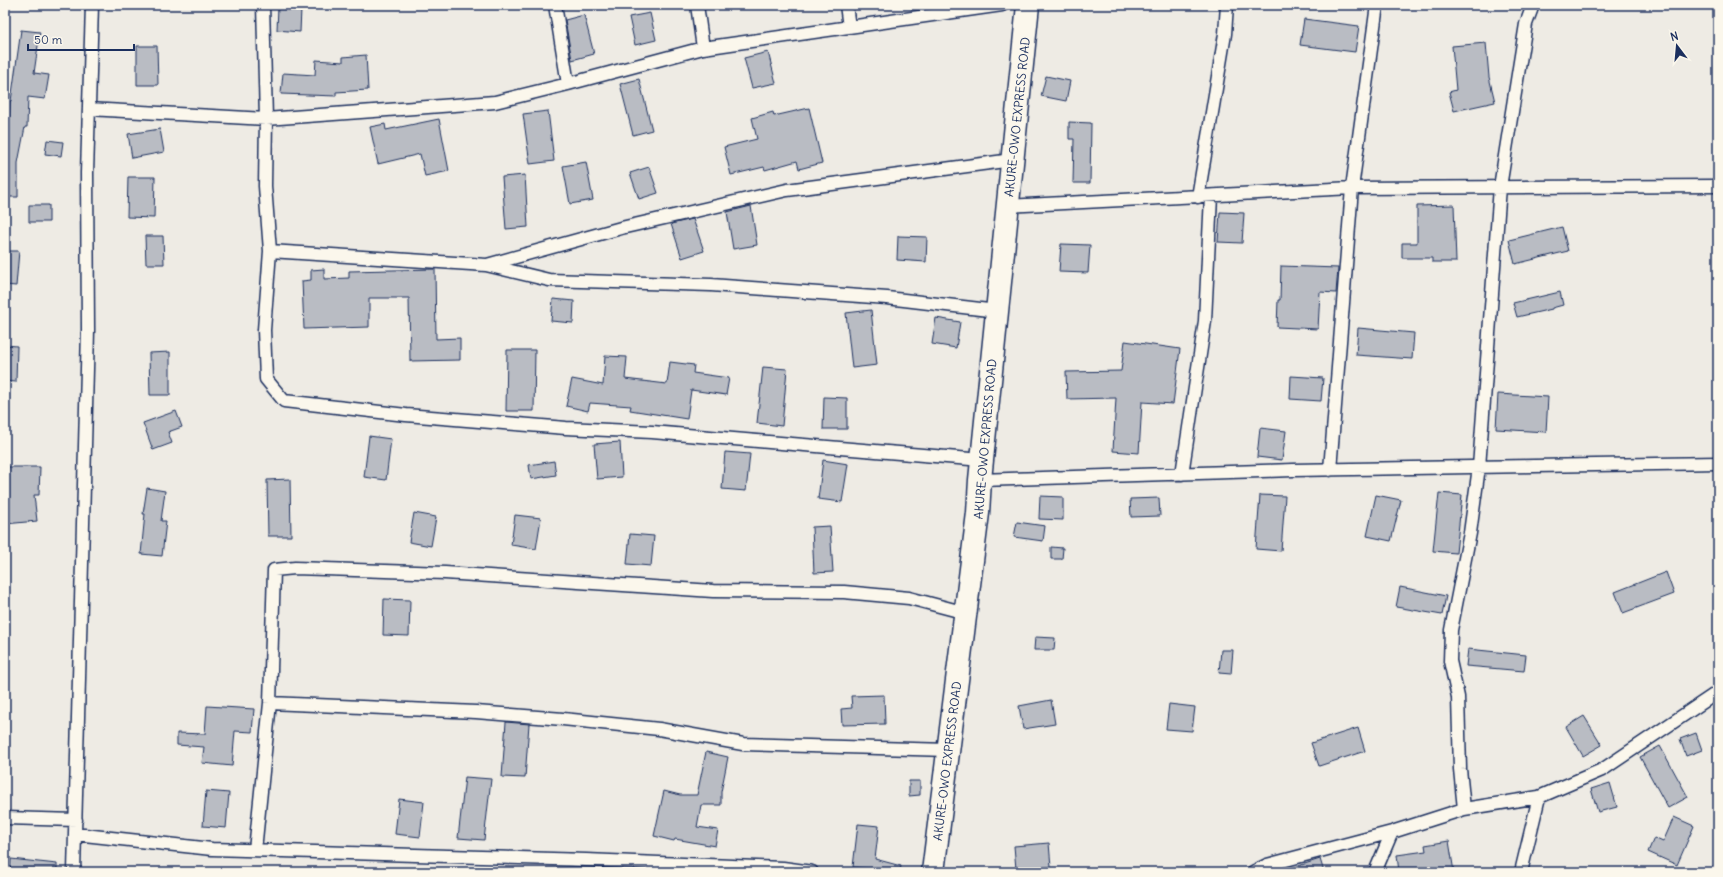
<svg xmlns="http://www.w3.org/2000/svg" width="1723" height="877" viewBox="0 0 1723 877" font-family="Delius,sans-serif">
<rect width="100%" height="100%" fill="#eeebe4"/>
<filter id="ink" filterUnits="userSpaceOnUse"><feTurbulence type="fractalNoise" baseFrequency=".025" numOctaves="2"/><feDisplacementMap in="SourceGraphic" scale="8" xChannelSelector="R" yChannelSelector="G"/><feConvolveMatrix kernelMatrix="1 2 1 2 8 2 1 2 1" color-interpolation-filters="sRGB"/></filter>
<g filter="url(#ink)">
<path fill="#b9bcc3" stroke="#1b2f5e" d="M278 7 301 9 300 32 277 30Z
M650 13 656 40 635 45 629 17Z
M584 15 594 54 572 60 565 20Z
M1304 19 1359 26 1355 52 1300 45Z
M21 30 40 32 34 73 49 75 45 99 28 97 27 127H25L18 163V197H5V147L9 126 10 101H11Z
M1486 43 1489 77 1495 102 1454 111 1449 92 1456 90 1452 46Z
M137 46H157L158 85H137Z
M768 52 776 83 752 88 744 58Z
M366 55 368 90 336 92V96L281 94 283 73 315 75 316 60 343 62V57Z
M1046 76 1070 81 1066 101 1041 96Z
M639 79 652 130 633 135 620 84Z
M809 108 822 163 799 169 797 161 765 170 764 167 731 175 724 147 757 139 752 118 773 112 774 116Z
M548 111 554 161 530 164 523 114Z
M439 119 449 171 425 176 420 154 378 164 370 127 385 124 386 130Z
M1069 122 1091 123 1090 183H1073L1074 139H1069Z
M160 129 164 152 132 158 128 134Z
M47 140 63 142 61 156 45 154Z
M586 162 593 200 570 204 563 166Z
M649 167 658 193 639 199 630 173Z
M525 175 528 227 506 229 502 177Z
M128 177H155L154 218 127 217Z
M29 205H49V222H29Z
M1454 205 1456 262H1432V258H1402V243H1417V206Z
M751 206 757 245 733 249 727 212Z
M1220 212 1244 213 1242 243 1218 242Z
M693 219 704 251 682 258 671 224Z
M1562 227 1568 251 1515 264 1509 240Z
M145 236H163L164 264H146Z
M898 236 927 237 926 262 897 260Z
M1061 244 1090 245 1088 273 1059 272Z
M5 251H19L16 286 5 285Z
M1281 266 1338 268 1336 293 1320 292 1318 329 1277 327 1278 300H1280Z
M324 269V279L349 278V271L435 269 436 339 460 338V360L410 361 409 298H369V327L304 329 302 281 311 280V270Z
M1560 292 1563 305 1552 308V309L1517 317 1513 303Z
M553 299 574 301 573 323 551 321Z
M871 310 877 365 852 368 846 313Z
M936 318 960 322 956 348 932 344Z
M1358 328 1414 333 1412 359 1356 355Z
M1125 341 1180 349 1173 404 1142 402 1139 453 1113 451 1116 398 1067 399 1066 372 1121 371Z
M5 345 17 346 16 382 5 381Z
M507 350H535L534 411H506Z
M170 352V395H150L149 353Z
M605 356 627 357 625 379 667 384 670 362 694 365 693 373 729 378 726 395 691 390 687 419 630 410 631 406 590 403 588 411 566 406 572 379 603 385Z
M763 367 787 369 782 426 757 423Z
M1291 376 1323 378 1321 401 1290 399Z
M1498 394 1548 397 1546 432 1496 429Z
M824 397 847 398V429H823Z
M176 411 182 427 168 432 172 443 153 450 143 423Z
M1260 428 1286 431 1282 460 1257 457Z
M369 436 391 439 386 480 364 477Z
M620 442 622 477 597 479 594 444Z
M725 452 750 454 746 491 722 489Z
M823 460 848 464 842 502 818 499Z
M554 461 556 475 531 479 529 465Z
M5 467H40L39 495H34L37 521 5 524Z
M290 479 291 536H268L267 480Z
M147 488 165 491 161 521H166L162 556 141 554 145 514H143Z
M1439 493 1462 495 1456 553 1433 551Z
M1260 495 1285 496 1281 551 1256 549Z
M1376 495 1401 500 1391 541 1367 536Z
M1040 496 1063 497V520L1039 519Z
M1159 498 1160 516 1131 517 1130 499Z
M414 513 436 517 431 546 409 542Z
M515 515 541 518 536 549 511 545Z
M1017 522 1045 526 1043 541 1014 537Z
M830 526 833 572 814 573 812 527Z
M630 534 654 536 651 566 627 564Z
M1051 547 1063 548 1062 559H1051Z
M1666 572 1674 594 1623 613 1615 592Z
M1400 587 1446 596 1442 615 1396 607Z
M384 599 410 600 409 636 383 635Z
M1035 637 1055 638 1054 650H1034Z
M1468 649 1526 655 1524 671 1466 666Z
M1221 650H1233L1231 674 1219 673Z
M884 695 885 724 842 725 841 709 852 708 851 696Z
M1051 700 1055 724 1023 729 1019 706Z
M1169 704 1195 707 1192 731 1166 729Z
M207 706 254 709 252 732 235 731 232 766 202 763 204 747 177 745V733L205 734Z
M1584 716 1602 745 1583 756 1566 727Z
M506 722 529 724 525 778 502 777Z
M1358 728 1365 751 1319 766 1311 743Z
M1696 733 1702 750 1686 756 1680 739Z
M1660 746 1688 797 1668 808 1640 757Z
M706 752 728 757 721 792V805H701L697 827 718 830 715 846 675 839 674 841 654 836 664 791 680 795H697Z
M465 777 491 779 484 840 458 838Z
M909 781H920V795L909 796Z
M1610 783 1617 807 1598 812 1591 789Z
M206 791 229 793 226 828 203 826Z
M399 799 424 802 420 837 395 834Z
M1674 817 1694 826 1677 865 1648 852 1654 838 1663 842Z
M858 824 879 826 875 859 901 866 900 872 853 867Z
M1449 841 1454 872H1399L1397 855 1426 851 1425 845Z
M1049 843 1051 867 1016 869 1014 846Z
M11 859 57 864V872H10Z
M1320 859 1324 872H1286V870Z"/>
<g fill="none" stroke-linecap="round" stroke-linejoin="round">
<g stroke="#1b2f5e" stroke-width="15">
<path id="street" d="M263 5 266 119 265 186 270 251 264 330 266 379 284 401 406 415 566 428 652 432 982 460
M555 5 568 84
M697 5 703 48
M846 5 849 27
M89 109 266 119 495 102 568 84 703 48 1002 5
M1198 197 1225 34 1227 5
M1008 206 1352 188 1718 186
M270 251 486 265 549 280 711 285 887 298 997 311
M487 265 621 228 787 190 1012 160
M1330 470 1352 188 1377 5
M1182 474 1205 321 1211 196
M980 480 1293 470 1718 463
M270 703 476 712 563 719 659 729 743 744 948 750
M1464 809 1460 769 1458 697 1450 661 1451 630 1470 533 1479 467 1500 187 1526 24 1533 5
M5 818 76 820
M75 834 212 849 586 860 783 868 812 872
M255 850 270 703 274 570 295 568 445 573 713 591 844 592 909 598 966 613
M74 872 88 330 87 173 92 5
M1253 872 1267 865 1392 832 1464 809 1539 797 1602 770 1718 692
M1375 872 1392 832
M1521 872 1539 797"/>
</g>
<g stroke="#1b2f5e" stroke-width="25">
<path id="highway" d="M933 872 978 513 980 480 1028 5"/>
</g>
<use href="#street" stroke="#fbf7ec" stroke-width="12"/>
<use href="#highway" stroke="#fbf7ec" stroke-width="22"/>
</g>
</g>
<g text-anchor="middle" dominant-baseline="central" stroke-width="3" stroke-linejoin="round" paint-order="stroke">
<g font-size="12" fill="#1b2f5e" stroke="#fbf7ec">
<text transform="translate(1017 117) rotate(-84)">AKURE-OWO EXPRESS ROAD</text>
<text transform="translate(985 439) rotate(-85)">AKURE-OWO EXPRESS ROAD</text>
<text transform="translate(947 761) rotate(-83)">AKURE-OWO EXPRESS ROAD</text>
</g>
</g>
<rect width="1723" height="877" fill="none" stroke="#fbf7ec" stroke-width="20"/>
<rect x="10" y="10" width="1703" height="857" fill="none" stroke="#1b2f5e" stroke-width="1.5" filter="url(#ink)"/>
<g transform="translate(1677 46) rotate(344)" stroke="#fbf7ec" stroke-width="3" paint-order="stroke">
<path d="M0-3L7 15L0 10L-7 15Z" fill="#1b2f5e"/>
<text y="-6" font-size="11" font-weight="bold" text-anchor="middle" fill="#1b2f5e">N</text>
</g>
<path d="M28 44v6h106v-6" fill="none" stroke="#1b2f5e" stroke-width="2"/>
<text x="34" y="44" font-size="12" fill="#1b2f5e" stroke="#fbf7ec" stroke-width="3" paint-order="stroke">50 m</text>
</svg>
